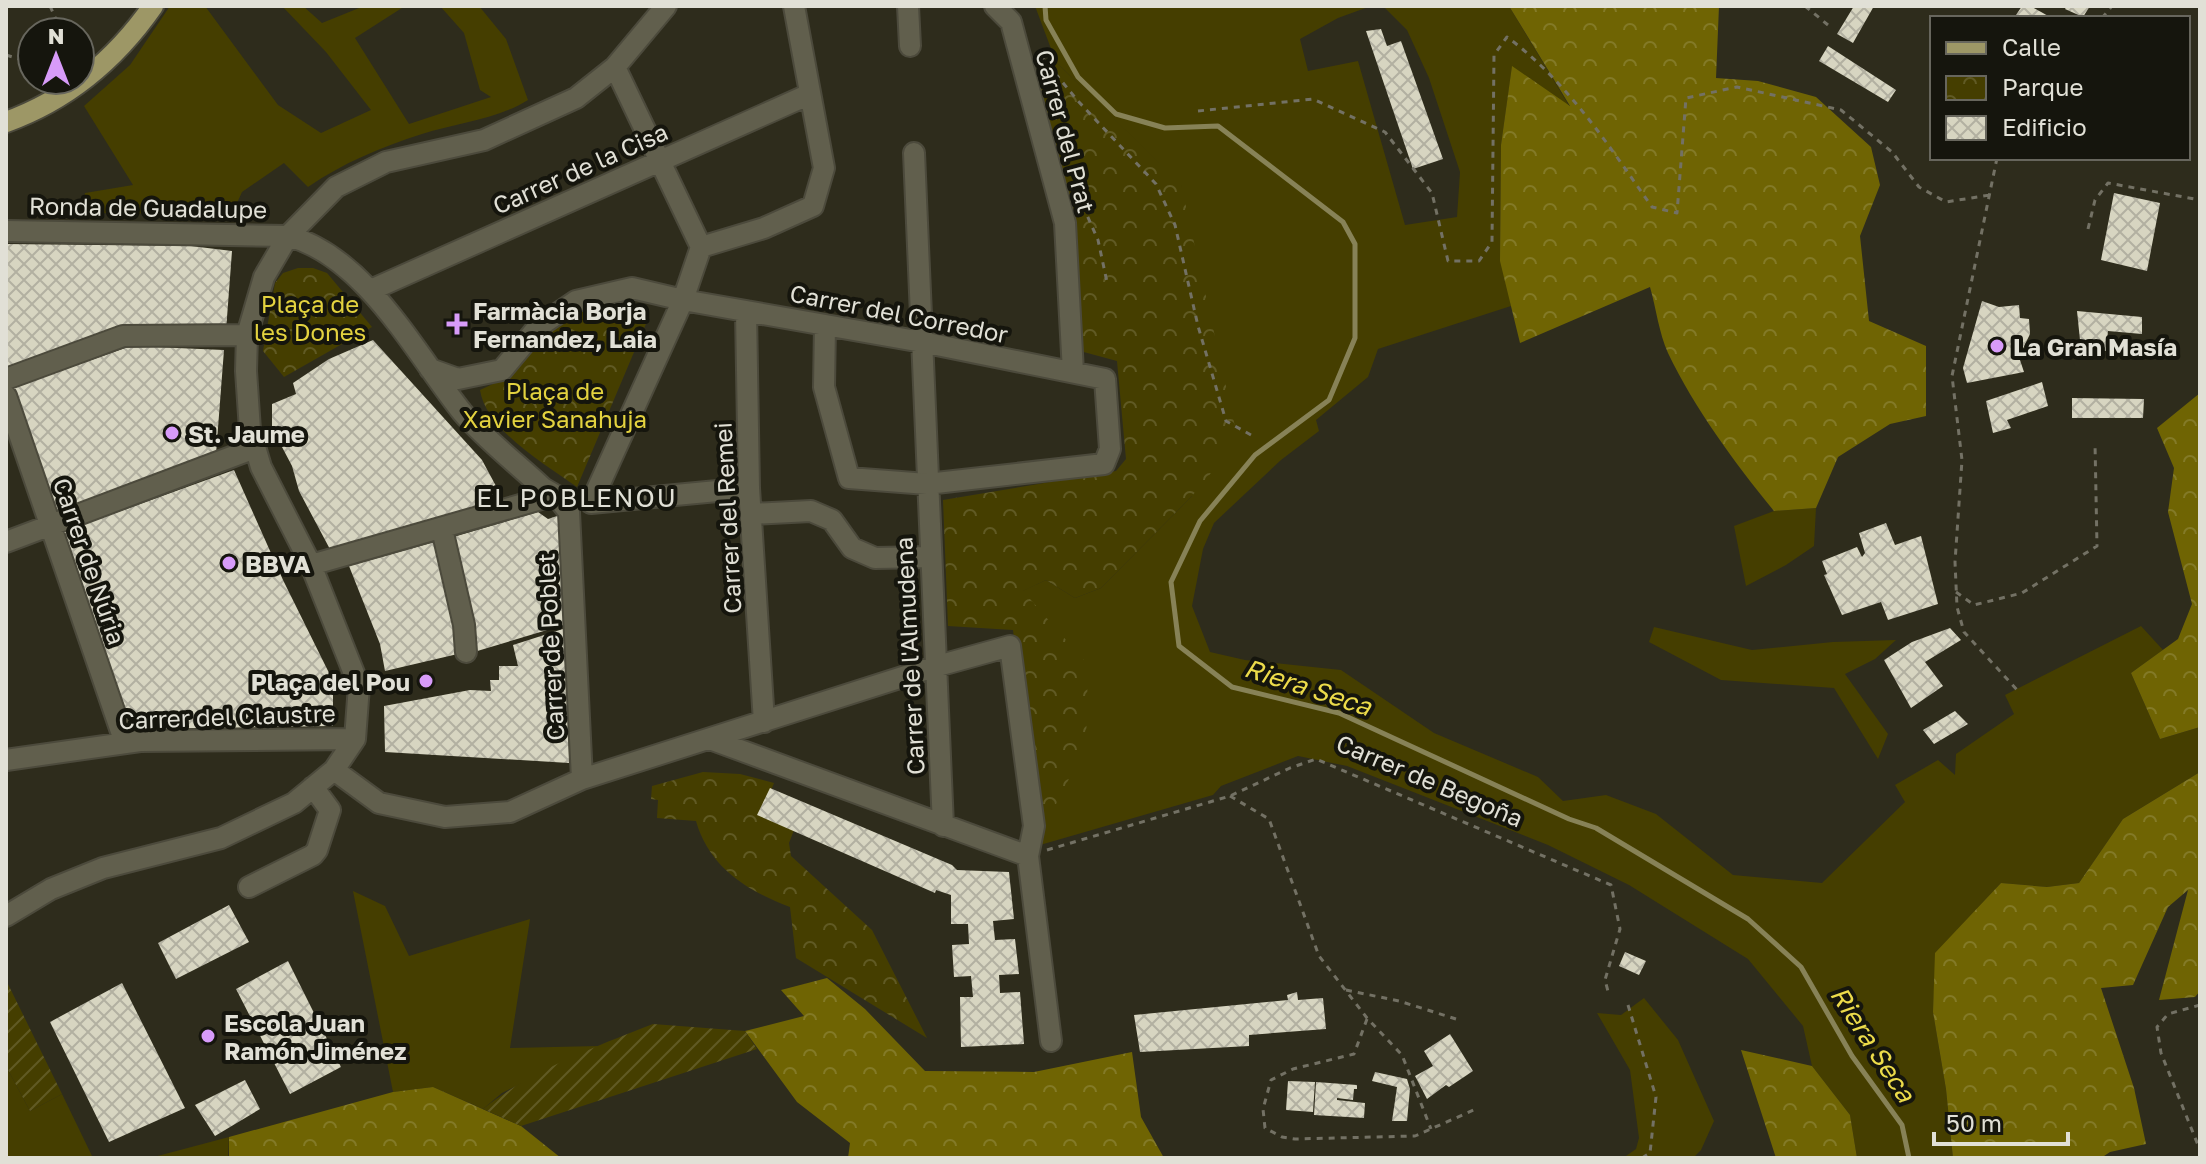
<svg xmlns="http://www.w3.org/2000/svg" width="2206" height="1164" viewBox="0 0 2206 1164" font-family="'Golos Text',sans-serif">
<defs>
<pattern id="forest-crowns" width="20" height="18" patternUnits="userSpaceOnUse" patternTransform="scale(2)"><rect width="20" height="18" fill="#6f6403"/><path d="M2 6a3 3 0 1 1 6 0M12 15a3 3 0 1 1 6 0" fill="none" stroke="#837a27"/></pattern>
<pattern id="park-crowns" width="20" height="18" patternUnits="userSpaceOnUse" patternTransform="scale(2)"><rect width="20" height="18" fill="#453e00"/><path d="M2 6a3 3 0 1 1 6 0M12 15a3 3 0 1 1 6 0" fill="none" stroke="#605a24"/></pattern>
<pattern id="garden-furrows" width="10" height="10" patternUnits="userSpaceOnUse" patternTransform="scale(2)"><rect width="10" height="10" fill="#453e00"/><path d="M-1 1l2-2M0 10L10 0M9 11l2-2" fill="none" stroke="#605a24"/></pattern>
<pattern id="building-cross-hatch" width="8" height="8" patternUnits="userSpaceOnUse" patternTransform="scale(2)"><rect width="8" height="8" fill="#d7d5c1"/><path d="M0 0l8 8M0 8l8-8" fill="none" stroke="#b2b0a1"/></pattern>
</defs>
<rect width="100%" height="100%" fill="#2e2c1c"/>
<path fill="#453e00" d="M170 6H205L278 105 321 133 371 110 326 52 282 6H303L322 23 364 6H405L355 38 409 124 491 97 480 90 464 33 440 6H479L506 39 528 100C498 119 457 123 422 134 381 147 343 163 308 187L284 163 242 192 232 214 80 213 85 193 133 185 84 106 130 65Z
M1035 6H1371L1338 18 1300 39 1308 71 1358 61 1405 225 1457 217 1460 172 1429 78 1407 30 1383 6H1509L1571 109 1512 67 1501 145 1500 261 1504 264 1511 306 1378 349 1368 377 1316 420 1319 431 1281 460 1214 523 1203 549 1192 606 1210 652 1245 660 1341 670 1434 733 1538 777 1563 801 1606 795 1656 814 1733 875 1822 883 1905 802 1895 785 1938 760 1955 775 1956 754 2014 714 2005 695 2141 626 2163 650 2131 673 2160 739 2200 727V772L2123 819 2079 883 2047 887 2001 883 1936 953 1933 1012 1946 1089 1953 1158H1857L1850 1115 1812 1066 1803 1026 1748 959 1629 885 1548 845 1347 766 1298 756 1221 786 1213 795 1040 845 1022 591 1046 580 1075 598 1101 588 1192 496 1181 185 1056 62Z
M1816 508 1814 546 1786 565 1746 586 1734 526 1774 511Z
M1654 627 1752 650 1833 642 1896 640 1875 659 1845 674 1888 734 1878 759 1834 688 1721 680 1649 642Z
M353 891 385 906 409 956 530 919 510 1048 599 1046 502 1093 483 1109 433 1087 393 1092Z
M1644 998 1678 1040 1714 1121 1701 1150 1693 1158H1623L1636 1149 1639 1138 1630 1070 1597 1013 1621 1015Z
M6 1066 30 1111 62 1094 93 1158H6Z
M229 1137 228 1158H150Z"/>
<path fill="url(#forest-crowns)" d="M1509 6H1719L1716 78 1758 81 1816 97 1871 147 1880 185 1860 236 1869 321 1926 346V416L1890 424 1838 457 1816 508 1774 511C1734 462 1695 409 1668 353 1659 333 1656 308 1650 287L1520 343 1500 261 1501 145 1512 66 1570 106Z
M2200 393V727L2160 739 2131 673 2178 639 2192 604 2168 512 2174 468 2157 428Z
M2200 772V991L2195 997 2159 1000 2188 890 2168 907 2133 985 2101 988 2134 1088 2146 1144 2110 1152 2101 1158H1953L1946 1089 1933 1012 1935 953 2001 883 2047 887 2079 883 2123 819Z
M827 978 865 1009 925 1071 1034 1072 1132 1052 1141 1117 1164 1158H848L850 1143 797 1102 745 1031 804 1016 781 990Z
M1741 1050 1812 1066 1850 1115 1857 1158H1776Z
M433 1087 521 1126 561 1158H229V1137L393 1092Z"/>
<path fill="url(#park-crowns)" d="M1056 62 1181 184 1238 440 1192 496 1101 588 1075 598 1046 580 1023 591 1088 665 1086 746 1039 837 1013 630 948 626 943 500 1116 471 1126 459 1117 361 1080 351 1034 74Z
M298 268H313L327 273 372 327 284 377 263 351 275 283 283 273Z
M620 305 648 319 577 487C545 464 486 430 480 390L510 376 543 335 585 310Z
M703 772 740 774 774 783 762 813 794 830 789 843 791 856 872 930 927 1038 796 958 790 907C747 891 709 867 696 821L657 818 658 800 651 799 652 786Z"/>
<path fill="url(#garden-furrows)" d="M6 980 62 1094 30 1111 6 1066Z
M653 1024 745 1031 757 1049 521 1126 483 1109C528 1072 599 1045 653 1024Z"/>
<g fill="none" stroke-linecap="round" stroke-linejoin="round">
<path stroke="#878257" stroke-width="5" d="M1045 6 1046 20 1078 77 1116 114 1165 128 1218 126 1343 222 1355 244V338L1329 400 1255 455 1200 521 1171 582 1179 646 1232 687 1339 713 1569 819 1596 828 1748 919 1801 967 1852 1056 1902 1125 1909 1158"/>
</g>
<path fill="url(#building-cross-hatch)" d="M1854 6H1874L1853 43 1837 34Z
M2022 6H2030L2052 18H2014Z
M2067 6H2090L2083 17 2065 9Z
M1381 29 1387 46 1401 41 1443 159 1413 169 1366 31Z
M1828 46 1896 90 1888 102 1819 61Z
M2114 193 2160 203 2147 271 2101 260Z
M6 244 191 246 232 251 226 331 125 329 6 371Z
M1982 301 1999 307 2019 305 2020 318 2029 319 2030 334 2019 357 2024 372 1967 383 1963 368Z
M2077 311 2142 317V334L2108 331 2106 351 2081 350Z
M373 340 482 460 504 501 332 553 299 491 292 466 272 428V404L296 394 293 383 329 359Z
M131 346 224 350 216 454 57 516 9 389Z
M2042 382 2048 406 2007 420 2011 428 1993 433 1986 401Z
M2072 398 2144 399 2143 418H2072Z
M234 470 283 580 333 681V726L133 729 60 533Z
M538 512 548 519 563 514 567 624 474 652 450 538Z
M1886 523 1895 545 1921 536 1938 604 1888 620 1881 602 1842 615 1824 575 1827 574 1822 561 1857 547 1862 557 1865 553 1859 533Z
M438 541 462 653 385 671 380 644 349 566Z
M566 628 569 763 385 752 384 706 470 690 491 691 490 680H499V666H518L513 645Z
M1950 628 1961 640 1925 662 1943 686 1911 708 1884 660 1912 642Z
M1955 711 1968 724 1934 744 1923 730Z
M770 788 952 865 957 870 1009 872 1014 919 993 921 995 940 1015 939 1019 974 999 975 1000 993 1020 992 1024 1044 961 1047 960 997H973L971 976 954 977 952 945 969 944 968 924H951V895L936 890 935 893 757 815Z
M229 905 249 942 176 979 158 943Z
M1625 952 1646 961 1639 975 1619 966Z
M288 961 341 1067 290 1094 236 989Z
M122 983 185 1108 109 1142 50 1022Z
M1297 992 1298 1000 1323 998 1326 1029 1249 1035V1046L1140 1052 1134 1015 1288 1000 1287 995Z
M1450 1034 1473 1071 1449 1087 1446 1085 1427 1099 1415 1076 1433 1066 1424 1051Z
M1375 1072 1407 1079 1410 1089 1407 1121H1392L1397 1087 1372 1081Z
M245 1080 260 1109 215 1136 195 1105Z
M1288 1081 1315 1082 1313 1112 1286 1110Z
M1316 1082 1357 1085V1089H1354L1353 1100 1337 1098V1100L1365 1103 1364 1118 1314 1115Z"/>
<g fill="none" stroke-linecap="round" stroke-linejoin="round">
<g stroke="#4c4a3c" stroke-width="24">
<path id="minor" d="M908 6 910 46
M995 6 1011 22 1065 223 1073 372
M615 67 701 247
M914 153 943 826
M6 231 288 236C365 256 415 353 462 412 485 439 516 463 543 488L555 495 569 512 582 779
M701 247 683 300 591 503 749 488
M701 247 764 228 813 206 824 168 794 6
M371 290 810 94
M746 311 749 488 764 722
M430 369 458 379 502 370 538 327 576 301 632 288 683 300 922 342 1105 379 1110 449 1104 464 927 484 849 478 824 387 825 325
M6 379 123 336 247 335
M6 396 125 743
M751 514 811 511 832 520 852 548 875 558 930 557
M442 529 464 625 466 652
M6 542 255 448
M311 565 555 495
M710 739 1028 856 1051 1041
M6 760 140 741 355 739
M334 770 379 803 445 817 510 812 582 779 934 667 1010 646 1034 826 1028 856
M249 887 313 855 317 850 330 810 313 787
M6 916 51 889 103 868 221 838 294 803 334 770 355 739 359 686 311 565 261 467 250 430 246 371 247 335 264 277 288 236 336 187 386 162 484 140 576 98 615 67 666 6"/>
</g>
<g stroke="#4c4a3c" stroke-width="24">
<path id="major" d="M6 122C67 100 116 59 153 6"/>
</g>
<path stroke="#737164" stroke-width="3" stroke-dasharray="6 6" stroke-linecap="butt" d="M50 6 58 24 55 32
M1805 6 1828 25
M2102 18 2112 6
M6 55 32 63
M1040 55 1078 101 1156 184 1175 225 1198 326 1226 421 1251 435
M1198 111 1313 99 1385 132 1432 193 1448 261H1479L1492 242 1494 55 1507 37C1567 81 1609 146 1652 207L1677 213 1686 98 1737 87 1841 110 1892 152 1919 187 1946 202 1990 195
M1997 158 1952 376 1962 460 1955 562 1957 607 1964 632 2019 692
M1078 195 1098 240 1107 282
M2088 229 2095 200 2108 183 2200 200
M1956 592 1974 605 2022 593 2097 546 2095 443
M1230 796 1269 819 1319 956 1367 1018 1402 1055 1431 1129
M1047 850 1230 796 1290 768 1316 759 1611 885 1620 929 1605 980 1609 995
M1346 990 1399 1001 1456 1019
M1628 1005 1656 1097 1650 1153 1642 1158
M2200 1005 2168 1014 2157 1027 2161 1053 2200 1150
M1367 1019 1354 1054 1293 1069 1271 1080 1263 1109 1265 1128 1282 1137 1295 1139 1415 1136 1476 1109"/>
<use href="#minor" stroke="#615f4d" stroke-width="20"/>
<use href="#major" stroke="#9d9766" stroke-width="20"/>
</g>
<g fill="#d79bf9" stroke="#15150d" stroke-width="3">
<path d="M453 312h8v8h8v8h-8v8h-8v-8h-8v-8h8z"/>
<circle cx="1997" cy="346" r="8"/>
<circle cx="172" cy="433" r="8"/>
<circle cx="229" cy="563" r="8"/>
<circle cx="426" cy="681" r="8"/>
<circle cx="208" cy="1036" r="8"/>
</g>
<g text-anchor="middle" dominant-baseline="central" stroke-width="8" stroke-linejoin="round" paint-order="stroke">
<g font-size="24" fill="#e1e0d6" stroke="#15150d">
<text transform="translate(1066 131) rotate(75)">Carrer del Prat</text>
<text transform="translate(580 168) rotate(-24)">Carrer de la Cisa</text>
<text transform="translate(148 207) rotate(1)">Ronda de Guadalupe</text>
<text transform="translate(899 313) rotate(11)">Carrer del Corredor</text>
<text transform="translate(727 518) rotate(-93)">Carrer del Remei</text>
<text transform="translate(90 561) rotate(71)">Carrer de Núria</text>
<text transform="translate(550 647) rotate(-93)">Carrer de Poblet</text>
<text transform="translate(909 656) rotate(-93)">Carrer de l'Almudena</text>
<text transform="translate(227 716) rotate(-2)">Carrer del Claustre</text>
<text transform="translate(1430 780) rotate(23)">Carrer de Begoña</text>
</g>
<g font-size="24" fill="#e3d23f" stroke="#15150d">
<text x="310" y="303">Plaça de<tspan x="310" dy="28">les Dones</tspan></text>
<text x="555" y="390">Plaça de<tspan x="555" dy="28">Xavier Sanahuja</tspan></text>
</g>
<g font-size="24" font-weight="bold" fill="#e1e0d6" stroke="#15150d" text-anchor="start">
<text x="473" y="310">Farmàcia Borja<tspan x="473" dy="28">Fernandez, Laia</tspan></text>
<text x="2013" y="346">La Gran Masía</text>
<text x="188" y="433">St. Jaume</text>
<text x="245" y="563">BBVA</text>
<text x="410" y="681" text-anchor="end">Plaça del Pou</text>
<text x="224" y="1022">Escola Juan<tspan x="224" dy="28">Ramón Jiménez</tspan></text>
</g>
<g font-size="26" letter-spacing="2" fill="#e1e0d6" stroke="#15150d">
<text x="577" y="497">EL POBLENOU</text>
</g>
<g font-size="26" font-style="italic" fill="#ecdb4a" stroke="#15150d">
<text transform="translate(1308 687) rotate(18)">Riera Seca</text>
<text transform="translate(1873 1044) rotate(57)">Riera Seca</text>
</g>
</g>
<rect width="2206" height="1164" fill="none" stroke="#e1e0d6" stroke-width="16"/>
<rect x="1930" y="16" width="260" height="144" fill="#15150d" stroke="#67665d" stroke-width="2"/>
<rect x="1946" y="42" width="40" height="12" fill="#9d9766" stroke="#67665d" stroke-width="2"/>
<text x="2002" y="56" font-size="24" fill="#e1e0d6">Calle</text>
<rect x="1946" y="76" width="40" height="24" fill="url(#park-crowns)" stroke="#67665d" stroke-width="2"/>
<text x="2002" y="96" font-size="24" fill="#e1e0d6">Parque</text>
<rect x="1946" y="116" width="40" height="24" fill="url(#building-cross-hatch)" stroke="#67665d" stroke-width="2"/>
<text x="2002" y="136" font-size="24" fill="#e1e0d6">Edificio</text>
<g transform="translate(56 56)"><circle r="38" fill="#15150d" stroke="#67665d" stroke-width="2"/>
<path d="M0-6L14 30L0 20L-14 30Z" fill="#d79bf9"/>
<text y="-12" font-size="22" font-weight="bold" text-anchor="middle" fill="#e1e0d6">N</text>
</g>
<path d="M1934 1132v12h134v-12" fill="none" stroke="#e1e0d6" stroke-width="4"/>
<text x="1946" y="1132" font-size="24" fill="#e1e0d6" stroke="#15150d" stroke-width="6" paint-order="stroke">50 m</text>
</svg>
